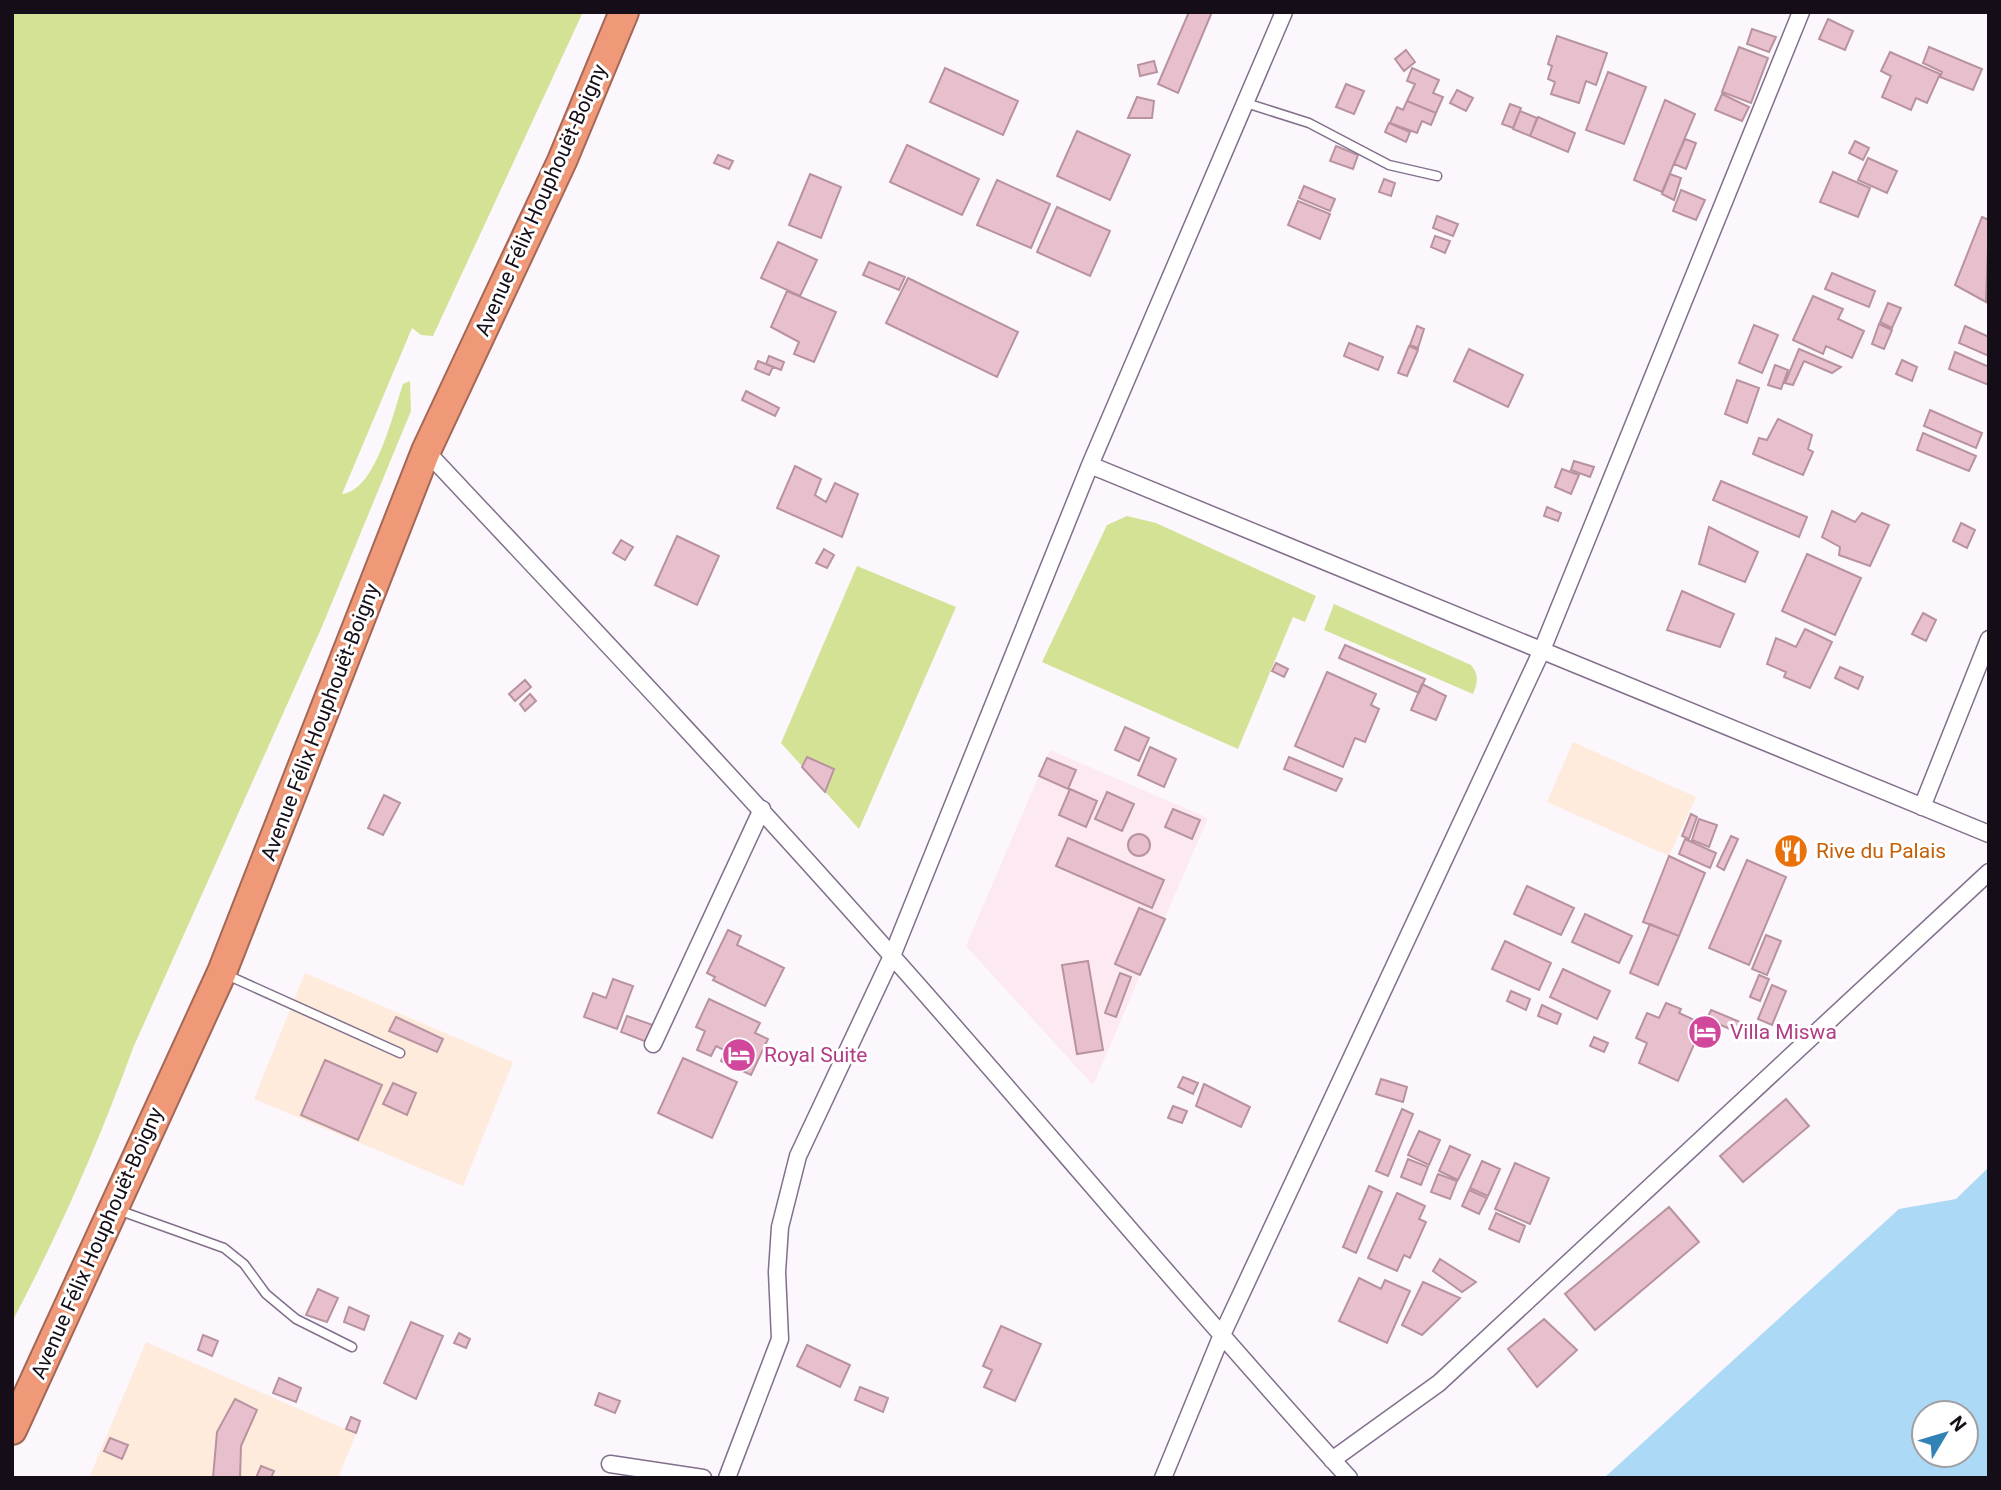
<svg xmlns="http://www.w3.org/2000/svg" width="2001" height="1490" viewBox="0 0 2001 1490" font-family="Roboto,sans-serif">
<rect width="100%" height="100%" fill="#fbf7fd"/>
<path fill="#feebdb" d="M1573 742 1696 797 1669 856 1547 802Z
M305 973 513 1062 463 1186 254 1099Z
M146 1342 356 1434 338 1478H89Z"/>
<path fill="#fce9f2" d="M1050 750 1208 818 1093 1085 966 946Z"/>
<path fill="#d4e295" d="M12 12H583L433 336 421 335 412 328 342 494C376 491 393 413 403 384L410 381 411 411 321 629 133 1048C99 1142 59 1233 12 1322Z
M1127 516 1156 523 1316 596 1305 622 1293 617 1238 749 1042 662 1107 525Z
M857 566 956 607 859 829 781 743Z
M1334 604 1471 665C1479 675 1478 682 1473 694L1324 630Z"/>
<path fill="#abd9f6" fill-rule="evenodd" d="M1989 1167V1478H1604L1899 1209 1956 1199ZM1924 1413H1966V1455H1924Z"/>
<path fill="#e8c0cd" stroke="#b8939f" stroke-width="2" d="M1189 12H1212L1178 93 1158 84Z
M1828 19 1853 31 1845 50 1819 39Z
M1752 29 1776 37 1769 52 1747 44Z
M1557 36 1607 53 1596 85 1586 81 1579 103 1551 94 1555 82 1548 79 1552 66 1548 64Z
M1739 47 1768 58 1751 103 1722 92Z
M1929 47 1982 69 1973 90 1940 77 1942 72 1923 63Z
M1406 50 1415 62 1404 71 1395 59Z
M1890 52 1940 74 1927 103 1916 98 1911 110 1882 97 1891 76 1881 71Z
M1154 61 1157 72 1140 76 1138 65Z
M945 68 1018 101 1003 135 930 102Z
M1412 68 1439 80 1433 93 1443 97 1436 113 1407 101 1415 84 1407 81Z
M1608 72 1646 87 1624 144 1586 130Z
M1346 84 1364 91 1354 114 1336 107Z
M1457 90 1473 98 1466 111 1450 103Z
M1722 94 1749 107 1742 121 1715 110Z
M1137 97 1154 101 1152 118H1128Z
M1665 100 1695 114 1662 192 1634 180Z
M1407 101 1436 113 1431 125 1422 121 1417 133 1390 123 1397 107 1403 110Z
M1510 104 1521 108 1513 128 1502 124Z
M1520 111 1537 118 1530 136 1513 129Z
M1538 117 1575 133 1568 152 1530 136Z
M1389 123 1410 132 1406 142 1385 132Z
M1077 131 1130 155 1110 200 1057 176Z
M1685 139 1696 143 1686 169 1674 164Z
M1855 141 1869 148 1863 160 1849 153Z
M907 145 979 179 962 215 890 182Z
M1336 146 1358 155 1353 169 1330 161Z
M718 155 733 161 729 169 714 163Z
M1868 158 1897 171 1887 193 1858 180Z
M1833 172 1870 188 1858 217 1820 202Z
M810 174 841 187 821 238 789 225Z
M1670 174 1681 178 1674 200 1662 194Z
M1384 179 1395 183 1391 196 1379 192Z
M997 180 1050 204 1031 248 977 225Z
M1304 186 1335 199 1330 211 1299 198Z
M1681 190 1705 200 1696 220 1673 211Z
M1298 201 1330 214 1320 239 1288 225Z
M1057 207 1110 231 1090 276 1037 252Z
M1437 216 1458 224 1453 236 1433 228Z
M1982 217 1989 220 1986 302 1955 285Z
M1435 236 1450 241 1445 253 1431 247Z
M778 242 817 260 800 296 761 278Z
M869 262 905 277 899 290 863 275Z
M1832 273 1875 291 1869 307 1825 289Z
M908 278 1018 332 997 377 886 323Z
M787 291 836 312 814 362 794 354 799 342 771 327Z
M1813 296 1843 309 1838 319 1864 331 1852 358 1826 346 1823 354 1793 340Z
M1888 303 1901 308 1892 328 1880 322Z
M1879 324 1892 330 1884 349 1872 344Z
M1754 325 1778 335 1762 373 1739 363Z
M1417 326 1424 329 1418 348 1410 345Z
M1965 326 1989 337V356L1959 343Z
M1349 343 1383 357 1378 370 1344 356Z
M1409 346 1418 350 1407 376 1398 373Z
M1469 349 1523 375 1508 407 1454 381Z
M1799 349 1841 367 1832 373 1804 361 1793 385 1785 383Z
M1955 352 1989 367V385L1949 369Z
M769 356 784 362 781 370 766 364Z
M1902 360 1917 367 1912 381 1896 374Z
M758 361 773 367 769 375 755 369Z
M1775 365 1788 370 1781 389 1768 385Z
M1737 380 1759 388 1747 423 1725 414Z
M746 391 779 408 775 416 742 400Z
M1930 410 1982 433 1976 448 1924 426Z
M1778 419 1812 435 1808 449 1813 452 1803 475 1753 454 1759 438 1767 440Z
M1923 433 1976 456 1969 471 1917 450Z
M1574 461 1594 467 1590 477 1571 470Z
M795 466 821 479 815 495 826 502 835 483 858 494 842 537 777 508Z
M1562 469 1579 475 1571 494 1555 487Z
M1721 481 1807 517 1799 537 1713 500Z
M1547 507 1561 513 1558 521 1544 516Z
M1832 511 1855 522 1862 513 1889 525 1870 566 1839 555 1840 547 1822 537Z
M1961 523 1975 530 1967 548 1953 541Z
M1709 527 1758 552 1745 582 1699 564Z
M677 536 719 556 697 605 655 585Z
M621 540 633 547 625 560 613 553Z
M824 549 834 555 827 568 816 563Z
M1807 554 1861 578 1835 635 1782 611Z
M1682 591 1734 614 1720 647 1667 630Z
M1923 613 1936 620 1926 641 1912 634Z
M1805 629 1832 642 1810 688 1784 677 1786 672 1767 664 1776 638 1796 647Z
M1345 645 1425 679 1419 693 1339 658Z
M1276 663 1288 669 1284 677 1272 671Z
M1840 667 1863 677 1858 689 1835 678Z
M1327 672 1376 694 1371 705 1379 709 1365 742 1355 738 1343 767 1295 746Z
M525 680 531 687 515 701 509 694Z
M1422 684 1446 696 1436 720 1411 710Z
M530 694 536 701 525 711 520 704Z
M1125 727 1149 738 1139 761 1115 750Z
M1150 747 1176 759 1164 787 1138 775Z
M807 757 834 769 825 792 802 767Z
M1289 757 1342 779 1336 791 1284 769Z
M1047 758 1076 770 1068 789 1039 776Z
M1070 789 1097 801 1086 827 1059 815Z
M1107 792 1134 804 1122 831 1095 819Z
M384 795 400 803 383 835 368 828Z
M1173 809 1200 820 1192 839 1165 827Z
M1691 814 1697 817 1689 839 1682 836Z
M1699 819 1717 825 1709 847 1692 840Z
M1128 845a11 11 0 1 1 22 0a11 11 0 1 1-22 0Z
M1731 836 1738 839 1724 870 1717 866Z
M1068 838 1164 880 1152 908 1056 866Z
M1685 839 1716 853 1710 868 1679 854Z
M1669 856 1705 873 1679 936 1643 922Z
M1747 860 1786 877 1749 965 1709 948Z
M1527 886 1574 908 1561 935 1514 914Z
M1139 908 1165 919 1140 975 1115 964Z
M1585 914 1632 936 1619 963 1572 942Z
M1650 924 1679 936 1658 985 1630 973Z
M728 930 741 936 737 945 784 968 765 1006 713 980 715 977 707 973Z
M1766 935 1781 941 1767 975 1752 969Z
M1505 941 1551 963 1539 990 1492 969Z
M1088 961 1103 1050 1077 1054 1062 965Z
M1563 969 1610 991 1597 1019 1550 997Z
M1120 973 1131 977 1116 1017 1105 1013Z
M1759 975 1769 979 1760 1001 1750 997Z
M613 979 633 986 617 1029 584 1017 593 993 606 998Z
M1772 985 1786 991 1772 1025 1758 1019Z
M1511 991 1530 999 1526 1010 1507 1001Z
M709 999 760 1023 755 1033 768 1039 751 1075 721 1061 726 1051 716 1046 711 1056 697 1050 705 1031 696 1027Z
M1666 1003 1681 1009 1679 1013 1703 1024 1678 1081 1639 1063 1647 1043 1636 1038 1647 1013 1659 1018Z
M1542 1005 1561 1014 1557 1024 1538 1016Z
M1711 1010 1745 1024 1741 1034 1707 1019Z
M627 1016 653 1025 647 1042 621 1032Z
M396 1017 443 1039 437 1052 389 1031Z
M1594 1037 1608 1043 1604 1052 1590 1046Z
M683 1058 737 1082 712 1138 658 1113Z
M325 1060 382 1085 358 1140 301 1115Z
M1183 1077 1198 1083 1193 1094 1178 1087Z
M1381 1079 1407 1087 1403 1102 1376 1094Z
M393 1083 416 1093 407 1115 383 1104Z
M1204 1084 1250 1107 1241 1127 1196 1106Z
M1786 1099 1809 1126 1743 1182 1720 1156Z
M1173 1106 1187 1111 1182 1123 1168 1118Z
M1402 1109 1413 1114 1388 1176 1376 1171Z
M1419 1131 1440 1140 1429 1165 1408 1155Z
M1450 1146 1470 1155 1458 1180 1439 1171Z
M1408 1159 1428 1167 1421 1185 1401 1177Z
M1482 1161 1500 1169 1488 1196 1470 1188Z
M1515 1163 1549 1178 1530 1224 1495 1209Z
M1438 1174 1457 1181 1450 1199 1431 1192Z
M1369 1186 1382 1192 1356 1253 1343 1247Z
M1469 1190 1487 1198 1479 1214 1462 1206Z
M1397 1193 1425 1206 1419 1219 1426 1222 1410 1258 1404 1255 1397 1271 1368 1258Z
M1669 1207 1699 1242 1595 1330 1565 1294Z
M1496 1213 1525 1226 1519 1242 1489 1229Z
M1440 1259 1476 1282 1462 1292 1433 1271Z
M1359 1278 1381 1289 1385 1280 1410 1291 1387 1343 1339 1321Z
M1423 1282 1460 1298 1422 1335 1402 1325Z
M318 1289 338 1298 327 1322 306 1315Z
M349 1307 369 1316 364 1330 344 1322Z
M1544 1319 1577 1350 1537 1387 1508 1349Z
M411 1322 443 1336 416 1399 384 1383Z
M1001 1326 1041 1344 1015 1401 984 1387 992 1370 983 1366Z
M459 1333 470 1339 466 1348 454 1343Z
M203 1335 218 1341 212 1356 198 1350Z
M807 1345 850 1365 840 1387 797 1366Z
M279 1378 301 1388 296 1402 273 1393Z
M860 1387 888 1398 883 1412 855 1400Z
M599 1393 620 1401 615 1413 595 1405Z
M235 1399 257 1410 241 1446 240 1478H213L217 1432Z
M351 1417 360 1421 356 1433 346 1429Z
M110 1438 128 1445 122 1459 104 1451Z
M261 1466 274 1471 271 1478H256Z"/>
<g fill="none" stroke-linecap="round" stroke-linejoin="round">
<g stroke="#826f8b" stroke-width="11">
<path id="lane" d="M1246 103 1309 123 1389 165 1437 176
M227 975 400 1053
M118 1210 224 1248 244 1264 266 1294 296 1319 352 1347"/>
</g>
<g stroke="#826f8b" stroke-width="19">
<path id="street" d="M426 451C583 618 740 784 892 956 1046 1129 1193 1307 1349 1478
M1090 465 1989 834
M1922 807 1989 639
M653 1044 762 809
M1332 1460 1439 1383 1989 872
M610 1464 703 1478
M727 1478 780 1339 777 1272 780 1227 798 1156 892 956 1090 465 1284 12
M1163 1478 1221 1337 1542 650 1801 12"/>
</g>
<g stroke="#a36856" stroke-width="32">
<path id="highway" d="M12 1430 222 972 426 451 562 161 624 12"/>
</g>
<use href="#lane" stroke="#fff" stroke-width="8"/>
<use href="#street" stroke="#fff" stroke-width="16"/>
<use href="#highway" stroke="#f09978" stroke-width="28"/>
</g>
<defs>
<g id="restaurant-disc" transform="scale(1.75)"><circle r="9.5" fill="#e8710a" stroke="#fff"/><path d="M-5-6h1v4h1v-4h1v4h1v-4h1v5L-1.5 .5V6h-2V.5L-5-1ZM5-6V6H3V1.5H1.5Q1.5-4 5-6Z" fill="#fff"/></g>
<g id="hotel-disc" transform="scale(1.75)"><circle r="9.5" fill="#d1479c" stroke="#fff"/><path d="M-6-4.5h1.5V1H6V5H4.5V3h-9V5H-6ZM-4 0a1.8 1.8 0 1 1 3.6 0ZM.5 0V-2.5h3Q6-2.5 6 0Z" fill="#fff"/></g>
</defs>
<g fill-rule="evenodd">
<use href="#restaurant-disc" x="1791" y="851"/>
<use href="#hotel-disc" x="1705" y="1032"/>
<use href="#hotel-disc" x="739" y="1055"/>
</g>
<g text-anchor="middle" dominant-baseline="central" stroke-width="6" stroke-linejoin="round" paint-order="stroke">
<g font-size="21" fill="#150e18" stroke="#fff">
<text transform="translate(541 200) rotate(-66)">Avenue Félix Houphouët-Boigny</text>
<text transform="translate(320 722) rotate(-69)">Avenue Félix Houphouët-Boigny</text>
<text transform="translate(97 1243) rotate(-66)">Avenue Félix Houphouët-Boigny</text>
</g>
<g font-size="21" fill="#c56008" stroke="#fff" text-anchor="start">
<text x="1816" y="851">Rive du Palais</text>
</g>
<g font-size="21" fill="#b23c85" stroke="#fff" text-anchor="start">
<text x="1730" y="1032">Villa Miswa</text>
<text x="764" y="1055">Royal Suite</text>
</g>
</g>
<rect width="2001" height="1490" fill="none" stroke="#150e18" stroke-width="28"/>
<g transform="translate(1945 1434) rotate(52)"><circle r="33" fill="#ffffff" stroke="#a19fa3" stroke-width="2"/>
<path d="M0-5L12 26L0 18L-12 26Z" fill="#3083b4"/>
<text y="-10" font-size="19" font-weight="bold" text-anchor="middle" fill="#150e18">N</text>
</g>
</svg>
